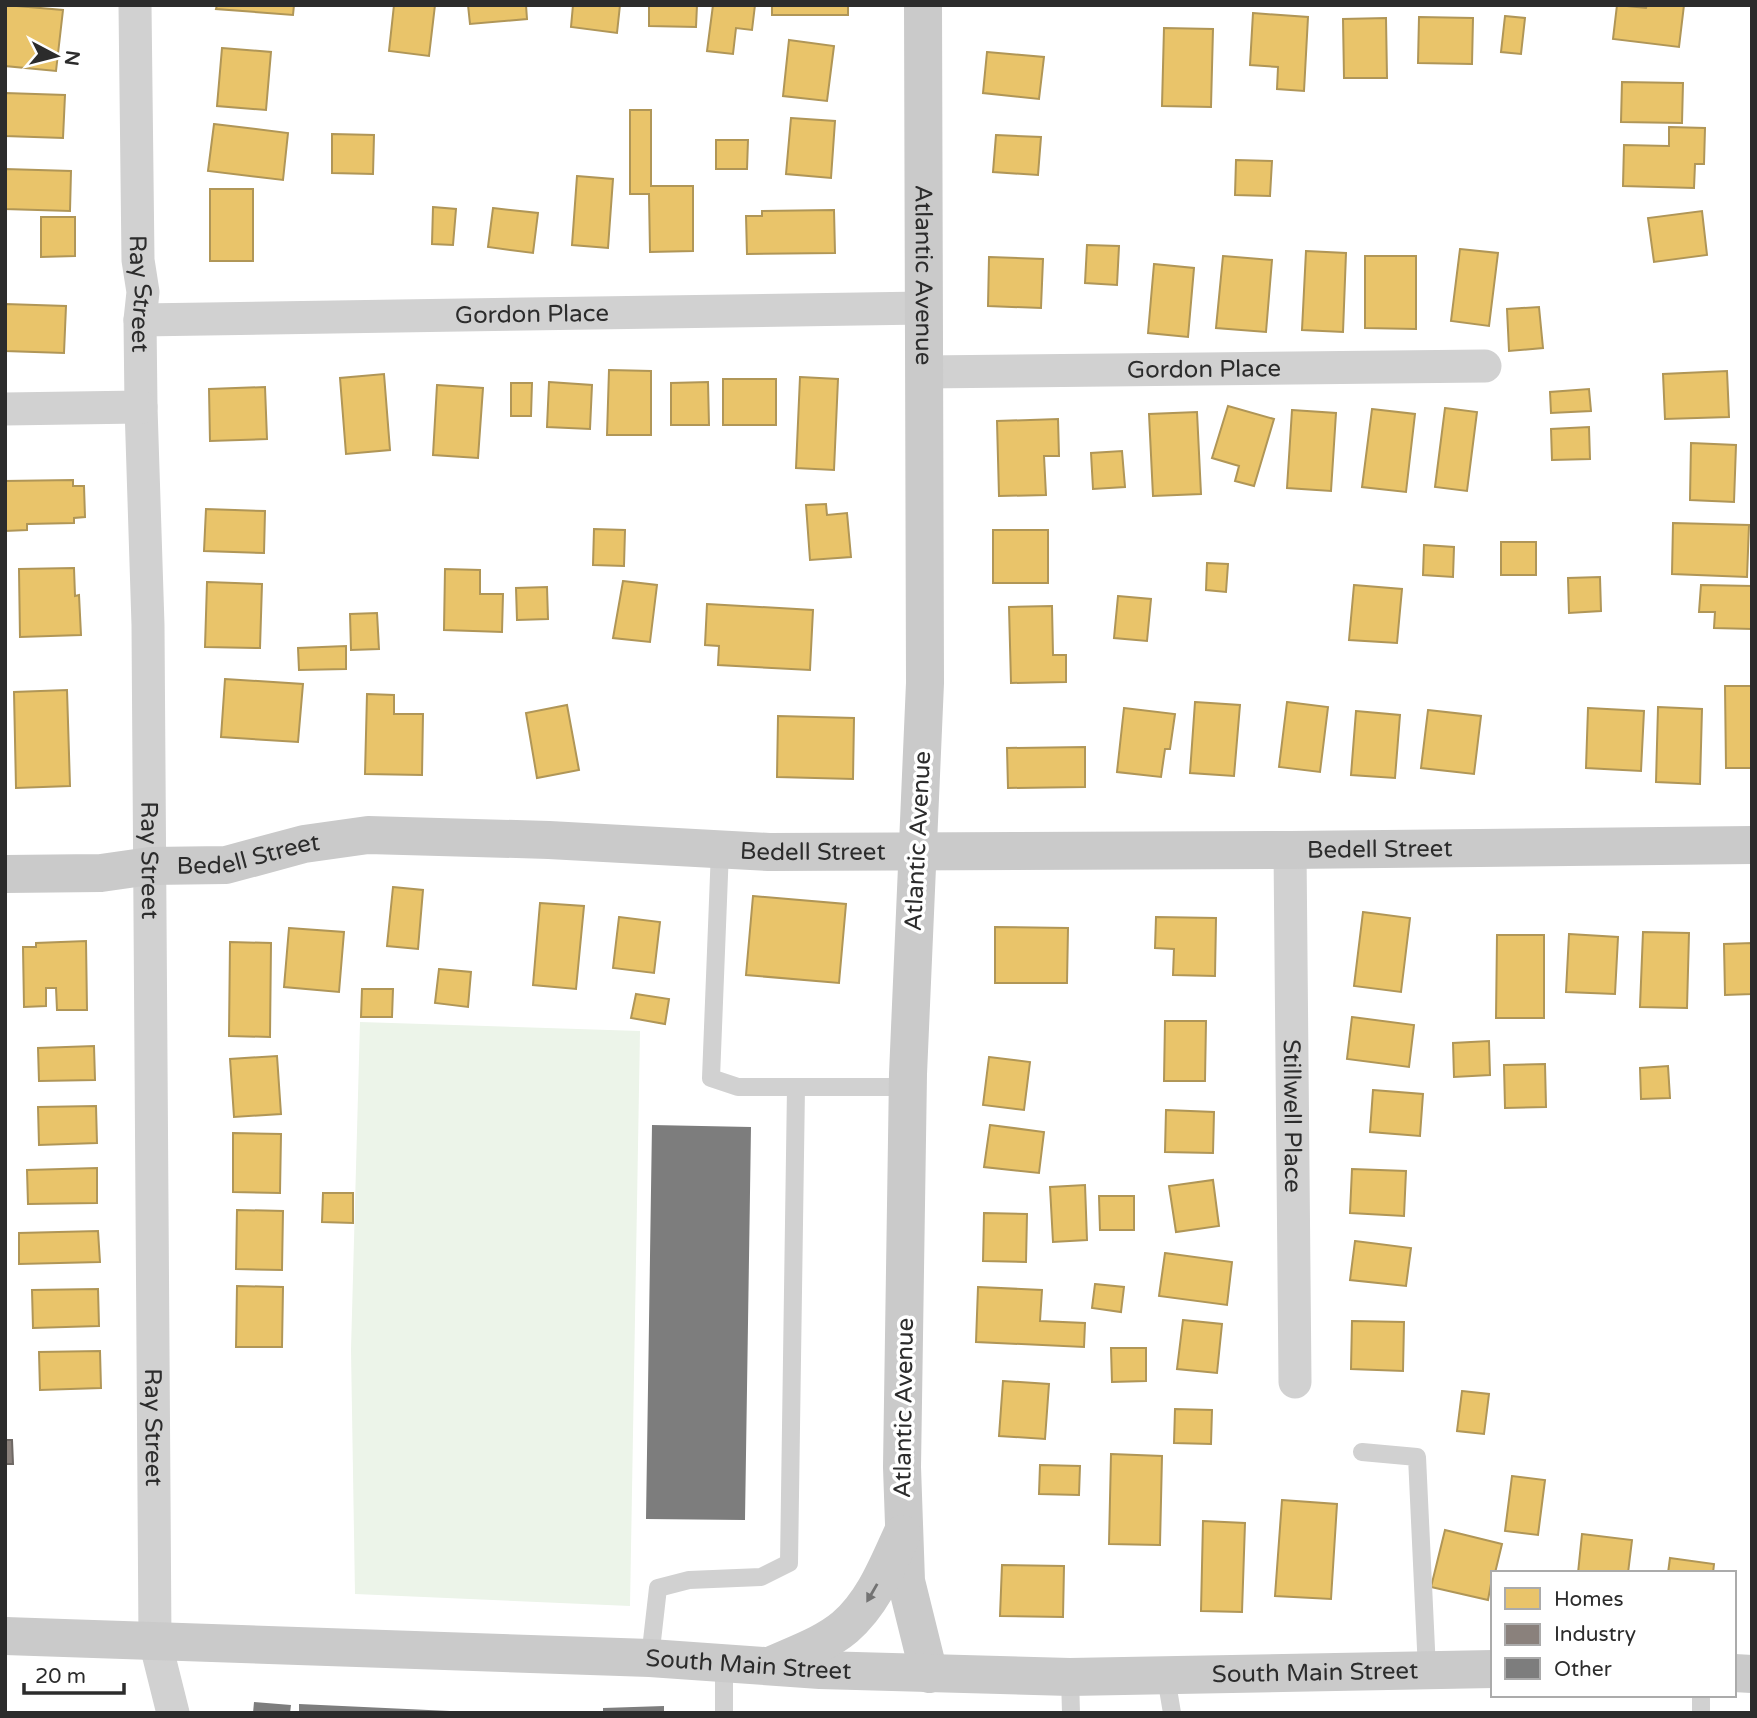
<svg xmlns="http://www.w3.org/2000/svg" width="1757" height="1718" viewBox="0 0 1757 1718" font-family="'Varela Round',sans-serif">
<rect width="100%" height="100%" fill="#fff"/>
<path fill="#ecf4e9" d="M360 1022 640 1031 630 1606 355 1594 351 1350Z"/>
<path fill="#e9c46a" stroke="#b09657" stroke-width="2" d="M5 5 63 10 56 71 5 66Z
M217 5H294L293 15 216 9Z
M394 5H435L429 56 389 51Z
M468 5H526L527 19 470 24Z
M573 5H620L617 33 571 27Z
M649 5H697L696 27 649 26Z
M713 5H755L752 30 736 28 733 54 707 51Z
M772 5H848V15H772Z
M1617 5 1646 8 1647 5H1684L1679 47 1613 39Z
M1253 13 1308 17 1304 91 1277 89 1278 67 1250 65Z
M1505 16 1525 18 1521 54 1501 52Z
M1419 17 1473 18 1472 64 1418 63Z
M1386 18 1387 78H1344L1343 19Z
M1164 28 1213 29 1211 107 1162 106Z
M789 40 834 46 827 101 783 96Z
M222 48 271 52 266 110 217 106Z
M987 52 1044 57 1039 99 983 93Z
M1622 82 1683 83 1682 123 1621 122Z
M5 93 65 95 63 138 5 136Z
M630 110H651V186H693V251L650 252 649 194H630Z
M791 118 835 121 831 178 786 174Z
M214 124 288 133 283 180 208 171Z
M1669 127 1705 128 1704 164H1695L1694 188 1623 186 1624 145 1669 146Z
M332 134 374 135 373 174 332 173Z
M996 135 1041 137 1038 175 993 172Z
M716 140H748L747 169H716Z
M1236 160 1272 161 1270 196 1235 195Z
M5 169 71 171 70 211 5 209Z
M577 176 613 179 608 248 572 245Z
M210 189H253V261H210Z
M433 207 456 209 453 245 432 244Z
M493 208 538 213 533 253 488 247Z
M834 210 835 253 747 254 746 216H762V211Z
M1702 211 1707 255 1654 262 1648 218Z
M41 217H75V256L41 257Z
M1087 245 1119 246 1117 285 1085 283Z
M1460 249 1498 253 1489 326 1451 321Z
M1306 251 1346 253 1343 332 1302 330Z
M1223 256 1272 260 1266 332 1216 328Z
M1365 256H1416V329L1365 328Z
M989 257 1043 259 1041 308 988 306Z
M1154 264 1194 268 1188 337 1148 333Z
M5 304 66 306 64 353 5 351Z
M1539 307 1543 348 1509 351 1507 309Z
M609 370 651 371V435H607Z
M1727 371 1729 417 1665 419 1663 374Z
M384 374 390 450 346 454 340 378Z
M800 377 838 379 834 470 796 468Z
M723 379H776V425H723Z
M549 382 592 385 590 429 547 427Z
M708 382 709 425H671V383Z
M511 383H532L531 416H511Z
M437 385 483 388 478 458 433 455Z
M265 387 267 439 210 441 209 389Z
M1589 389 1591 411 1551 413 1550 392Z
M1228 406 1274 419 1254 486 1235 481 1239 466 1212 458Z
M1445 408 1477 412 1467 491 1435 487Z
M1372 409 1415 414 1406 492 1362 487Z
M1292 410 1336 413 1331 491 1287 488Z
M1197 412 1201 494 1153 496 1149 414Z
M1058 419 1059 456H1044L1046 495 999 496 997 421Z
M1589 427 1590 459 1552 460 1551 429Z
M1691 443 1736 445 1734 502 1690 500Z
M1122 451 1125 487 1093 489 1091 453Z
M73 480V486H84L85 517 74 518V523L27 524V530L5 531V481Z
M826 504 827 515 847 513 851 557 810 560 806 505Z
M206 509 265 511 264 553 204 551Z
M1673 523 1749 525 1747 577 1672 574Z
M594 529 625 530 624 566 593 565Z
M993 530H1048V583H993Z
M1501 542H1536V575H1501Z
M1424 545 1454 547 1453 577 1423 575Z
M1207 563 1228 564 1226 592 1206 590Z
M74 568 75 596 79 595 81 635 20 637 19 569Z
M445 569 480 570V594H503L502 632 444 630Z
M1600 577 1601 611 1569 613 1568 578Z
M623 581 657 585 650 642 613 638Z
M207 582 262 584 260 648 205 647Z
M1354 585 1402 589 1397 643 1349 640Z
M1701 585 1752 586V629L1714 628 1715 612H1699Z
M547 587 548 619 517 620 516 588Z
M1118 596 1151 599 1147 641 1114 638Z
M707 604 813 610 810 670 718 665 719 646 705 645Z
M1052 606 1053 655H1066V682L1011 683 1009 607Z
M377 613 379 649 351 650 350 614Z
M346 646V669L299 670 298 648Z
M225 679 303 684 298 742 221 737Z
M1725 686H1752V768H1726Z
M67 690 70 786 16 788 14 692Z
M367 694 394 695V714H423L422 775 365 774Z
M1195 702 1240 705 1234 776 1190 773Z
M1287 702 1328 707 1320 772 1279 767Z
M567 705 579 770 537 778 526 713Z
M1658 707 1702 709 1700 784 1656 782Z
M1124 708 1175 714 1170 749H1165L1161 777 1117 772Z
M1588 708 1644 711 1641 771 1586 768Z
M1428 710 1481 716 1474 774 1421 768Z
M1356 711 1400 715 1395 778 1351 775Z
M778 716 854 718 853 779 777 777Z
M1085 747V787L1008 788 1007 748Z
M393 887 423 890 418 949 387 946Z
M753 896 846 904 839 983 746 975Z
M540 903 584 906 576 989 533 985Z
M1363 912 1410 918 1401 992 1354 986Z
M619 917 660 922 654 973 613 968Z
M1156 917 1216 918 1215 976 1173 975 1174 949 1155 948Z
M995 927 1068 928 1067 983H995Z
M289 928 344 932 339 992 284 987Z
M1643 932 1689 933 1687 1008 1640 1007Z
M1569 934 1618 937 1615 994 1566 992Z
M1497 935H1544V1018H1496Z
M86 941 87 1010H57L56 988H46V1006L24 1007 23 947H36V943Z
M230 942 271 943 270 1037 229 1036Z
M1752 943V994L1725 995 1724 944Z
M439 969 471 972 468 1007 435 1003Z
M362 989H393L392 1017H361Z
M636 994 669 999 665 1024 631 1018Z
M1352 1017 1414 1025 1409 1067 1347 1059Z
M1165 1021H1206L1205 1081H1164Z
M1489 1041 1490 1075 1454 1077 1453 1043Z
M94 1046 95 1080 39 1081 38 1048Z
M277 1056 281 1114 234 1117 230 1059Z
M989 1057 1030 1062 1024 1110 983 1105Z
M1545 1064 1546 1107 1505 1108 1504 1065Z
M1668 1066 1670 1098 1641 1099 1640 1068Z
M1373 1090 1423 1094 1420 1136 1370 1132Z
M96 1106 97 1143 39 1145 38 1107Z
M1166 1110 1214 1112 1213 1153 1165 1152Z
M990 1125 1044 1132 1039 1173 984 1167Z
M233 1133 281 1134 280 1193 233 1192Z
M97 1168V1203L28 1204 27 1170Z
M1352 1169 1406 1171 1404 1216 1350 1213Z
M1213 1180 1219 1226 1176 1232 1169 1186Z
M1085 1185 1087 1240 1053 1242 1050 1187Z
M323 1193H353V1223L322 1222Z
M1099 1196H1134V1230H1100Z
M237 1210 283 1211 282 1270 236 1269Z
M984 1213 1027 1214 1026 1262 983 1261Z
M98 1231 100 1262 19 1264V1233Z
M1355 1241 1411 1248 1406 1286 1350 1280Z
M1165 1253 1232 1262 1227 1305 1159 1296Z
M1095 1284 1124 1287 1121 1312 1092 1308Z
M237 1286 283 1287 282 1347H236Z
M978 1287 1042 1290 1040 1321 1085 1323 1084 1347 976 1342Z
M98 1289 99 1326 33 1328 32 1290Z
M1183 1320 1222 1324 1217 1373 1177 1369Z
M1352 1321 1404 1322 1403 1371 1351 1369Z
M1111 1348H1146V1381L1112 1382Z
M100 1351 101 1388 40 1390 39 1352Z
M1003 1381 1049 1384 1045 1439 999 1436Z
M1462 1391 1489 1394 1484 1434 1457 1431Z
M1175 1409 1212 1410 1211 1444 1174 1443Z
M1111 1454 1162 1456 1160 1545 1109 1544Z
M1040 1465 1080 1466 1079 1495 1039 1494Z
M1512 1476 1545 1480 1538 1535 1505 1531Z
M1282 1500 1337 1504 1331 1599 1275 1596Z
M1203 1521 1245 1523 1242 1612 1201 1611Z
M1445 1530 1502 1544 1495 1573H1493L1488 1600 1431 1587Z
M1582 1534 1632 1540 1628 1573H1578Z
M1670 1558 1714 1564 1713 1573H1668Z
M1002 1565 1064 1566 1063 1617 1000 1616Z"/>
<path fill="#8a817c" stroke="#6e6864" stroke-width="2" d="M5 1440H12L13 1464H5Z"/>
<path fill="#7d7d7d" d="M652 1125 751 1127 745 1520 646 1519Z
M254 1702 291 1705 290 1713H253Z
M299 1704 450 1711V1713H299Z
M664 1706V1713H603V1708Z"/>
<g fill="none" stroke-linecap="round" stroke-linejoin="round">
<path stroke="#d1d1d1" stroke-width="18" d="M720 850 711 1078 738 1087H908
M1362 1452 1417 1457 1427 1670
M650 1658 658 1588 689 1580 761 1577 789 1563 796 1087
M724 1662V1713
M1070 1677 1071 1713
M1166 1677 1172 1713
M1701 1695V1713"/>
<g stroke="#d1d1d1" stroke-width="33">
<path id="s1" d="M135 5 138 260 143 292 140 320 141 407 148 625 155 1641 173 1713"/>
<path id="s2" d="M140 320 924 308"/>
<path id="s3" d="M924 372 1485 366"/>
<path d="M5 409 141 407"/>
<path id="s4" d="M1290 850 1295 1382"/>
</g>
<g stroke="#cacaca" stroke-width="38">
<path id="s5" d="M923 5 925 683 908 1074 902 1467 906 1581 929 1674"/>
<path id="s6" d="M5 874 101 873 150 866 226 865 304 844 368 835 549 840 769 852 1290 850 1752 845"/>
<path id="s7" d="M5 1636 650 1658 820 1670 1070 1677 1493 1669"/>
<path d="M772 1665C796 1654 825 1644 845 1627 873 1603 887 1567 902 1534"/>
<path d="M1734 1673 1752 1674"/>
</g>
</g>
<defs><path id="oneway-solid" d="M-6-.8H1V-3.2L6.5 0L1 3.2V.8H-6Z" transform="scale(1.75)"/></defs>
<use fill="#737373" href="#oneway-solid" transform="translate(872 1593) rotate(120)"/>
<g text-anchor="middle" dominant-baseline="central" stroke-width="7" stroke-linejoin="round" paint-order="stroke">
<g font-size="24" fill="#2c2c2c" stroke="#fff">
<text stroke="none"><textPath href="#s5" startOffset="270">Atlantic Avenue</textPath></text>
<text stroke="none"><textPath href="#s1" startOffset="289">Ray Street</textPath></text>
<text stroke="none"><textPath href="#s2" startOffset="392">Gordon Place</textPath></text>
<text stroke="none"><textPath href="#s3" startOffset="280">Gordon Place</textPath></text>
<text transform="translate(918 841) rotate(-87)">Atlantic Avenue</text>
<text stroke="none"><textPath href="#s6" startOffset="1379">Bedell Street</textPath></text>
<text stroke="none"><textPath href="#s6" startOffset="812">Bedell Street</textPath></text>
<text stroke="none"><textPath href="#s6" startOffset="245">Bedell Street</textPath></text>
<text stroke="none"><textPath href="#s1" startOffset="856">Ray Street</textPath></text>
<text stroke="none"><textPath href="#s4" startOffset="266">Stillwell Place</textPath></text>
<text transform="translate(904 1408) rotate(-89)">Atlantic Avenue</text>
<text stroke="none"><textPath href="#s1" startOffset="1423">Ray Street</textPath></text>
<text stroke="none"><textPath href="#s7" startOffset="744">South Main Street</textPath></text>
<text stroke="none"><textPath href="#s7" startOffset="1311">South Main Street</textPath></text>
</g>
</g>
<rect width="1757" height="1718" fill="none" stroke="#2c2c2c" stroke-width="14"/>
<rect x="1491" y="1571" width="245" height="126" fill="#ffffff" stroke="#ababab" stroke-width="2"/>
<rect x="1505" y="1588" width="35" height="21" fill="#e9c46a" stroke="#ababab" stroke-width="2"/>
<text x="1554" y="1606" font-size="21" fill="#2c2c2c">Homes</text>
<rect x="1505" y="1624" width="35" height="21" fill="#8a817c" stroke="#ababab" stroke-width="2"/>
<text x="1554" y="1641" font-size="21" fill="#2c2c2c">Industry</text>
<rect x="1505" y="1658" width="35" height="21" fill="#7d7d7d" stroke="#ababab" stroke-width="2"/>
<text x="1554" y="1676" font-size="21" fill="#2c2c2c">Other</text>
<g transform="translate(56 56) rotate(97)" stroke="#ffffff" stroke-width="5" paint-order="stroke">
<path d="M0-5L12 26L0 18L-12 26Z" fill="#2c2c2c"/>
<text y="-10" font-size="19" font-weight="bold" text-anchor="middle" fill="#2c2c2c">N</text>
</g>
<path d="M24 1683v10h100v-10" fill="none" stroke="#2c2c2c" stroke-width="3.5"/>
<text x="35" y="1683" font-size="21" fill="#2c2c2c" stroke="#ffffff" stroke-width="5" paint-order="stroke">20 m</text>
</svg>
